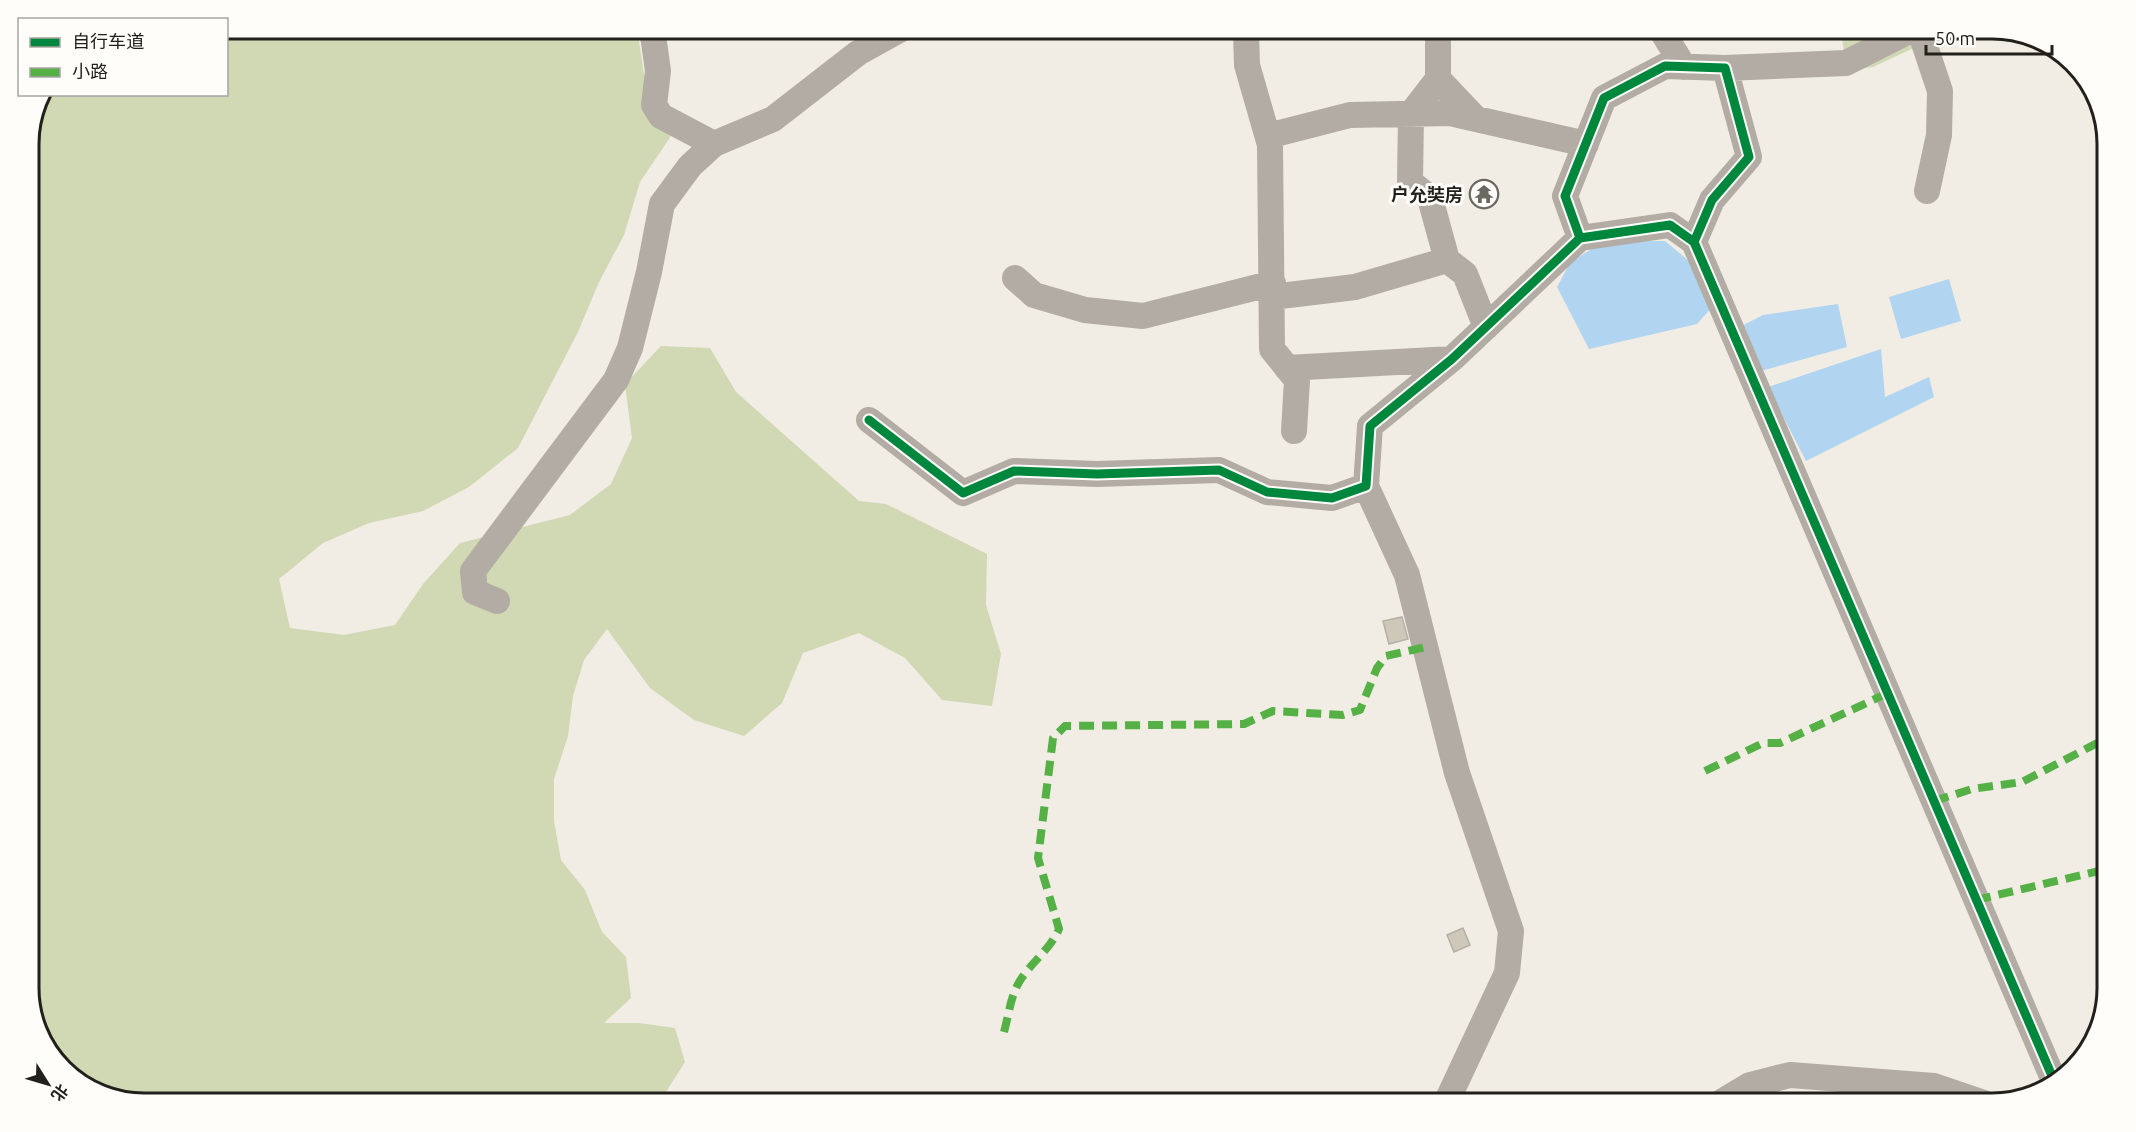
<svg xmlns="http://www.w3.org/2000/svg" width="2136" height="1132" viewBox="0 0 2136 1132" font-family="Ubuntu,'Noto Sans SC',sans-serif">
<rect width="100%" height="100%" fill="#f1ede4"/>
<path fill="#d0d8b4" d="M227 29H637L646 87 671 136 640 182 624 235 599 282 578 332 518 448 469 487 423 511 369 523 323 543 279 579 290 628 344 635 395 625 423 584 460 543 570 515 611 484 632 438 625 384 661 346 710 348 736 392 859 501 886 504 987 554 986 605 1001 654 992 706 942 700 905 658 859 633 803 653 782 703 744 736 694 720 650 688 607 629 584 660 573 696 568 736 554 779V821L561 860 585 890 602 932 626 957 631 998 604 1023H639L675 1028 685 1062 659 1103H144L93 1091 48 1052 29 996V137L48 95 226 94Z
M1841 29H1954L1873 67 1846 71Z"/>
<path fill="#b1d4f0" d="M1603 241H1665L1701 271 1714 305 1697 324 1589 349 1557 287 1570 263Z
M1949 279 1961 321 1901 339 1889 297Z
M1838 304 1847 347 1761 371 1734 330 1763 315Z
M1881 349 1885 397 1929 377 1934 397 1806 461 1768 387Z"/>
<path fill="#cec8b8" stroke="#b3b0a9" stroke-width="1.5" d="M1402 617 1408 639 1389 644 1383 621Z
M1463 928 1470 945 1454 952 1447 935Z"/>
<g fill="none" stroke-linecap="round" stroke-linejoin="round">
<path stroke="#b2aca4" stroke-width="26" d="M652 28 658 71 654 105 661 116 714 144
M1249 28 1246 33 1247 65 1270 145 1272 349 1297 380 1294 431
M1438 28V79L1476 119
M1660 28 1684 67
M1919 28 1940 91 1939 135 1927 191
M1725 68 1846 63 1915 28
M1438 79 1411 114 1410 182 1430 198 1447 260 1465 274 1486 327
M1268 136 1350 115 1450 113 1586 144
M1694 242 1712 200 1749 157 1725 68 1665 66 1604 98 1565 196 1580 238 1670 225 1694 242 2055 1083
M1015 278 1034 295 1085 310 1143 316 1273 283
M1272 297 1355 287 1447 260
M1287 368 1452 359
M869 420 963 493 1014 471 1097 474 1219 470 1267 492 1332 498 1366 486 1370 426 1452 359 1580 238
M1366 486 1407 575 1457 773 1511 931 1507 973 1446 1103
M497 601 475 592 473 571 616 380 630 348 649 272 662 204 690 166 714 144 773 119 858 53 903 28
M1720 1103 1750 1085 1790 1075 1934 1086 1984 1103"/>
<path stroke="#55b145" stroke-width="8" stroke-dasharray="15 8" stroke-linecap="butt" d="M1705 771 1763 743H1780L1888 693
M1934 801 1972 789 2022 782 2107 738
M1976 900 2107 869
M1004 1032C1008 1018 1010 1000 1017 986 1028 964 1049 952 1059 929L1038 858 1053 738 1065 726 1244 724 1273 711 1343 715 1360 710 1377 668 1386 656 1426 647"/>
<g stroke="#fefdfa" stroke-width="13">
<path id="cycleway" d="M1694 242 1712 200 1749 157 1725 68 1665 66 1604 98 1565 196 1580 238 1670 225 1694 242 2055 1083
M869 420 963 493 1014 471 1097 474 1219 470 1267 492 1332 498 1366 486 1370 426 1452 359 1580 238"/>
</g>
<use href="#cycleway" stroke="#00873e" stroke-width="9"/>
</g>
<defs>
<g id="temple-ring" transform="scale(1.5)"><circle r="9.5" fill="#fefdfa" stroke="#6a6861" stroke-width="1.5"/><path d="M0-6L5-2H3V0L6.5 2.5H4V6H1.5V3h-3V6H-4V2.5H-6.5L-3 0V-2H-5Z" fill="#6a6861"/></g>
</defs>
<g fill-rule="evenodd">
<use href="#temple-ring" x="1484" y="194"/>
</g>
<g text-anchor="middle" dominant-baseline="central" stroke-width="6" stroke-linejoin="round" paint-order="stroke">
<g font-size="18" font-weight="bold" fill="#22201a" stroke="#fefdfa" text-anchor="end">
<text x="1463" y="194">户允奘房</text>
</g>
</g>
<path d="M0 0H2136V1132H0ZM144 39H1992A105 105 0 0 1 2097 144V988A105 105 0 0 1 1992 1093H144A105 105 0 0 1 39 988V144A105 105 0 0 1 144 39Z" fill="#fefdfa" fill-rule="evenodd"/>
<path fill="none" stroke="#22201a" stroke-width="3" d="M144 39H1992A105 105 0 0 1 2097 144V988A105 105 0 0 1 1992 1093H144A105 105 0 0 1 39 988V144A105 105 0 0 1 144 39Z"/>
<rect x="18" y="18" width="210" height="78" fill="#fefdfa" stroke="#a6a5a0" stroke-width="1.5"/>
<rect x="30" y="38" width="30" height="9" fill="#00873e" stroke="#a6a5a0" stroke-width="1.5"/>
<text x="72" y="48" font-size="18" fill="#22201a">自行车道</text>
<rect x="30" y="68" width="30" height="9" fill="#55b145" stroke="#a6a5a0" stroke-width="1.5"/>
<text x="72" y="78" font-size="18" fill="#22201a">小路</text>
<g transform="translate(48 1084) rotate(127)" stroke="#fefdfa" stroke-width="4.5" paint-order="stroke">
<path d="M0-4.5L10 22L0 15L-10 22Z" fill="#22201a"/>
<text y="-9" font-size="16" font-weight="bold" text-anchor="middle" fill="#22201a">北</text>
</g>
<path d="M1926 45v9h126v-9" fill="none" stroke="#22201a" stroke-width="3"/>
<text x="1935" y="45" font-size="18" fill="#22201a" stroke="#fefdfa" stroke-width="4.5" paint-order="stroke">50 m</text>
</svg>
